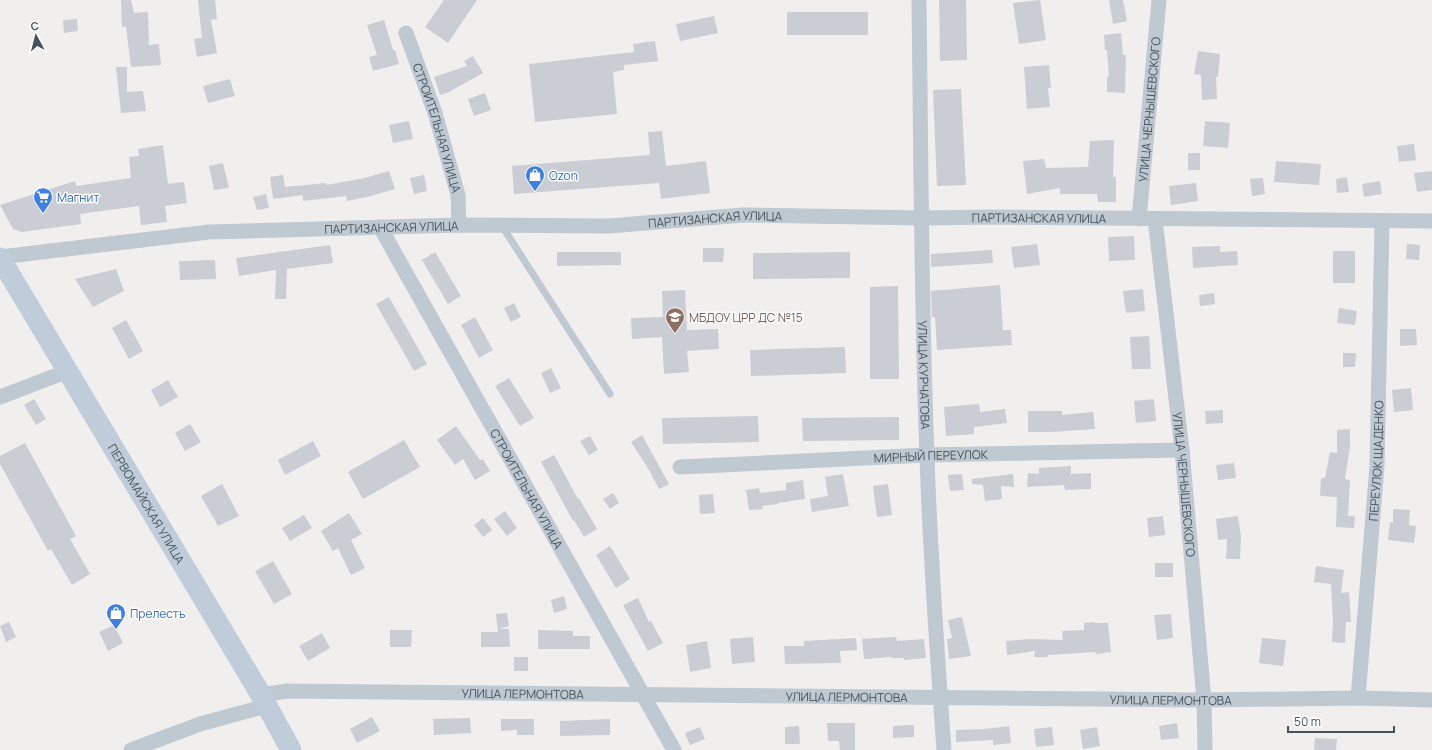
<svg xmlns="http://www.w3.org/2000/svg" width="1432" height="750" viewBox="0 0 1432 750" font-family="Manrope,sans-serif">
<rect width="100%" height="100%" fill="#f1eeee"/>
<path fill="#cacdd4" d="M121 0H131L134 13 148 12 149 45 159 44 161 65 131 67 126 27H122Z
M198 0H215L217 19 211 20 217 53 197 57 194 39 202 38Z
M444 0H477L448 43 425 27Z
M939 0H966L967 60 940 61Z
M1040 0 1046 40 1019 44 1013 3Z
M1109 0H1123L1127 21 1113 24Z
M787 12H868V35H787Z
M714 16 718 33 680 41 676 24Z
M77 19 78 31 64 33 63 20Z
M384 20 393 50H395L399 64 373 71 369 57 377 55 367 25Z
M1121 33 1123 55H1126L1125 93 1107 92V77H1109L1107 50H1105L1104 35Z
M655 41 658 61 624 65V70L613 72 617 114 535 122 529 64 634 52 633 44Z
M1198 51 1220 54 1218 77H1216L1217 99 1202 100 1201 75 1194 74Z
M473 56 483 73 447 93 440 95 434 77 467 66 464 61Z
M1049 65 1051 88H1048L1050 107 1027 109 1024 67Z
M116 67H127V92L143 91 146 111 121 113Z
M230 79 235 96 208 103 203 86Z
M961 89 966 185 937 186 933 90Z
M485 93 491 110 474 116 468 99Z
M409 121 413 139 393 143 389 125Z
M1205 121 1230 123 1228 148 1203 146Z
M662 131 666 166 706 161 710 193 661 199 659 183 514 194 512 166 650 155 648 132Z
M1114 140 1113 177H1116V202H1098L1097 194H1060V188L1027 194 1023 161 1044 159 1046 168 1088 167 1090 141Z
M1414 144 1416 160 1399 162 1397 146Z
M163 145 168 184 184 182 187 203 165 206 167 222 141 225 139 206 80 214 81 224 22 232 13 229 0 205 75 181 76 186 131 178 129 157 139 156 138 149Z
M1188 153H1200V170H1188Z
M1276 161 1321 164 1319 185 1274 182Z
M223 163 229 188 214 190 209 166Z
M389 171 395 189 367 197 347 201 346 196 303 201V195L273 199 270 177 283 175 285 187 326 183V185L365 178Z
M1432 171V190L1417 192 1414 173Z
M424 175 427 191 414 194 410 178Z
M1347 177 1349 192 1337 193 1336 179Z
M1263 178 1265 194 1252 196 1250 179Z
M1380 181 1382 194 1364 197 1362 184Z
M1196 183 1198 201 1171 205 1169 186Z
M266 194 269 208 257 210 253 197Z
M1134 236 1135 260 1109 261 1108 237Z
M1037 244 1040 265 1014 268 1011 247Z
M1407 244 1420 245 1419 260 1406 259Z
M330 245 333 263 287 269 286 299H275L276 270 239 276 236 258Z
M1220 246V252L1237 251 1238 265 1193 268 1192 247Z
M703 248H724L723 262H703Z
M992 250 993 263 931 267V254Z
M1333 251H1355V283H1333Z
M435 252 461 296 448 304 422 260Z
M557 252H621V265L557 266Z
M850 252V278L753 279V253Z
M215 260 216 279 180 280 179 261Z
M116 269 124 291 93 307 75 279Z
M1000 285 1003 330H1011L1012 345 937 350 935 317H932L931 291Z
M898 286 899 379H870V287Z
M1143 289 1145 311 1126 313 1123 291Z
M685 290 687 330 718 329 719 349 687 351 689 372 664 374 662 337 632 339 631 318 663 317 662 291Z
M1214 293 1215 304 1200 306 1199 295Z
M389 297 427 364 414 371 376 304Z
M514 303 521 317 511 322 504 308Z
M1339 308 1357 311 1355 325 1337 323Z
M475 317 493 350 479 358 461 325Z
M126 320 143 351 129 359 112 328Z
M1400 329H1416L1417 345 1400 346Z
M1149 336 1151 369H1132L1130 337Z
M845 347 846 373 751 376 750 350Z
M1343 353H1356L1355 367H1343Z
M551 368 561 388 550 393 541 373Z
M509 378 534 418 520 426 495 386Z
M168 380 178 397 160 407 151 390Z
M1411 388 1413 410 1394 412 1392 390Z
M34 399 46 419 36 425 24 405Z
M1154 399 1156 421 1136 423 1134 401Z
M979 404 980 412 1005 409 1007 423 974 427V434L946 436 944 407Z
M1223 410V423L1206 424 1205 411Z
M1028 411H1062V415L1093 412 1095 429 1051 432H1028Z
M758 416 759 442 663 444 662 418Z
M899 417V440L803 441 802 418Z
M190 424 201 442 185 451 175 433Z
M456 426 480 460 483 459 490 471 475 480 463 459 455 465 437 440Z
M1350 429V446L1345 479 1350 480 1348 516H1355L1354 528 1336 527 1337 497 1320 496 1321 478H1325L1330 452 1337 453V430Z
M642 435 669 484 659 489 649 470 631 442Z
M590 436 598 450 589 455 580 441Z
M404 440 420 467 363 499 348 472Z
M313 441 321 456 285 475 278 460Z
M25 443 76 536 70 539 90 574 72 585 51 549 48 551 0 464V456Z
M554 455 578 499 579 498 597 529 584 537 574 520 573 521 541 462Z
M1234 463 1236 478 1218 480 1216 465Z
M1071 466V474L1091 473V489L1065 490 1064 485 1027 487 1028 473 1039 474V468Z
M843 474 849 506 812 512 810 499 828 496 825 477Z
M962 474 964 490 950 491 948 475Z
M1013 474 1014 487 1001 486 1002 499 985 501 983 485 972 484V479Z
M803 480 805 499 778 503V504L762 506 763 509 749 510 746 490 759 488 760 493 786 490V483Z
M222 484 239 516 218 526 201 496Z
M888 484 892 515 877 517 873 486Z
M613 493 619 503 610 509 603 499Z
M713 494 715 513 700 514 699 495Z
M1393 509 1410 510 1409 525 1416 526 1414 543 1388 540 1390 522 1393 523Z
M505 511 517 528 507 536 494 519Z
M349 513 362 534 351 540 365 568 351 575 338 548 333 551 321 531Z
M304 515 312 528 290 541 282 528Z
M1163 516 1165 535 1149 537 1147 518Z
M1238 516 1241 537 1240 559H1226L1227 539 1218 540 1216 519Z
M483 518 492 530 483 537 474 525Z
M610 546 630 579 616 588 596 555Z
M273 561 292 594 274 604 255 571Z
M1155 563H1173V577H1155Z
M1316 566 1344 570 1341 593 1349 592 1351 622H1346L1345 643 1332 642 1333 622 1331 584 1314 582Z
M564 596 567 609 554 613 551 600Z
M638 598 649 622 651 621 663 643 648 651 623 605Z
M507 613 509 626 500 629H509L510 647H481V632H498L496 614Z
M1171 614 1173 638 1157 640 1154 615Z
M962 617 971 656 949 659 947 639 952 638 948 620Z
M9 622 16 637 6 642 0 626Z
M1095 622V623H1108L1111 652 1096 654 1095 652 1048 655 1047 657H1034L1035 651 1007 655 1006 641 1029 639 1063 640 1062 631 1084 630V623Z
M114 625 123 643 108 651 99 632Z
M390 630H412L411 647H390Z
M538 630 573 631V636H590V649H538Z
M322 633 330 648 308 661 299 646Z
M753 637 755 662 732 664 730 639Z
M896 637 897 641 924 639 926 658 904 660V658H892V657L864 659 862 639Z
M856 638 857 650 840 651 841 663 785 664 784 646H804V641Z
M1262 638 1286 640 1283 666 1259 663Z
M707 641 711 668 690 672 686 645Z
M514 657H528V671H514Z
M372 717 380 731 357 743 350 729Z
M470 718 471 733 434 735 433 719Z
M501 719H534V735H517V730L501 731Z
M610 719V735L560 736V721Z
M827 723H855V750H840L839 741H828Z
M1177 723 1179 738 1161 740 1159 726Z
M914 725V737L893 738V726Z
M799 726 800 744H785V727Z
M1009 726 1011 743 993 745V740L956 742V730L985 729Z
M700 727 705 739 690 745 685 733Z
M1052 727 1054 745 1036 747 1034 729Z
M1097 727 1100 746 1083 749 1080 730Z
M1315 738 1337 739 1336 750H1314Z"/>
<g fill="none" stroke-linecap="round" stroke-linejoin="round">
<path stroke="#bec9d2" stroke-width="7" d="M502 226 610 394"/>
<g stroke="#bec9d2" stroke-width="15">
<path id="s1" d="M919 0C921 152 921 304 927 456 930 554 937 652 944 750"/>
<path id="s2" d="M406 33 435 113 458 195 459 225"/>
<path id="s3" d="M1139 219 1159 0"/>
<path id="s4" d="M1155 219 1182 450 1204 700 1205 750"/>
<path id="s5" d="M380 227 674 750"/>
<path id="s6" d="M0 257 209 232 459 225 609 226 743 215 922 218 992 217 1432 221"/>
<path d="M0 397 68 371"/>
<path id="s7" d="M680 467 927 455 1182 450"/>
<path id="s8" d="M261 695 287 691 1204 700 1358 698 1432 700"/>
<path id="s9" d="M1358 698 1377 466 1382 222"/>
<path d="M131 750 200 724 266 706"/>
</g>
<path stroke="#bfccd9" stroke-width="21" id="s10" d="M0 258 261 695 291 750"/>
</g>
<defs>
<g id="shop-pin" transform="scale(1)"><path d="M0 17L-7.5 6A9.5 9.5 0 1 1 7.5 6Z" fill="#3f7fe0" stroke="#fff"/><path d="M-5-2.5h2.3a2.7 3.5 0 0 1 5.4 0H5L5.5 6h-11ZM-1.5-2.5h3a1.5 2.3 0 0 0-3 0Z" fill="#fff"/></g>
<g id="supermarket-pin" transform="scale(1)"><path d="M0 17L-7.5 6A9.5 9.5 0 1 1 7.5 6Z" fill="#3f7fe0" stroke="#fff"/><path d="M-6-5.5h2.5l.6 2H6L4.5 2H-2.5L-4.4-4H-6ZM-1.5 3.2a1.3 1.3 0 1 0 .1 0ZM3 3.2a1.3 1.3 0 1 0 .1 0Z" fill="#fff"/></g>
<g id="school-pin" transform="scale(1)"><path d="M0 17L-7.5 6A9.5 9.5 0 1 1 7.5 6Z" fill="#8d6e63" stroke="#fff"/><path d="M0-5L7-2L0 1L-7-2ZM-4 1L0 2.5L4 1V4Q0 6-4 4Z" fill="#fff"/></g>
</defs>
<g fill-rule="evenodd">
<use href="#shop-pin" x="535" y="175"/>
<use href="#supermarket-pin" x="43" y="197"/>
<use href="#school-pin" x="675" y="317"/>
<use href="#shop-pin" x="116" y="613"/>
</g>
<g text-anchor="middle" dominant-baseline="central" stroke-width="3" stroke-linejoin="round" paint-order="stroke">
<g font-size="12" fill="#45525d" stroke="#fff">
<text stroke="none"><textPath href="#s3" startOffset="110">УЛИЦА ЧЕРНЫШЕВСКОГО</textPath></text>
<text stroke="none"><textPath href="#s2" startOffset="100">СТРОИТЕЛЬНАЯ УЛИЦА</textPath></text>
<text stroke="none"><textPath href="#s6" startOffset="1041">ПАРТИЗАНСКАЯ УЛИЦА</textPath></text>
<text stroke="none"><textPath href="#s6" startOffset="717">ПАРТИЗАНСКАЯ УЛИЦА</textPath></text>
<text stroke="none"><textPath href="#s6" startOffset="393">ПАРТИЗАНСКАЯ УЛИЦА</textPath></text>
<text stroke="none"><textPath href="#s1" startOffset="375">УЛИЦА КУРЧАТОВА</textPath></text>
<text stroke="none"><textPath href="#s7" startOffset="251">МИРНЫЙ ПЕРЕУЛОК</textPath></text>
<text stroke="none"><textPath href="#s9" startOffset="238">ПЕРЕУЛОК ЩАДЕНКО</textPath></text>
<text stroke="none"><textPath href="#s4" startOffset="267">УЛИЦА ЧЕРНЫШЕВСКОГО</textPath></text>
<text stroke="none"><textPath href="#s5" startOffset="300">СТРОИТЕЛЬНАЯ УЛИЦА</textPath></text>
<text stroke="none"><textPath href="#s10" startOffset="286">ПЕРВОМАЙСКАЯ УЛИЦА</textPath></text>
<text stroke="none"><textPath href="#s8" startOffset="262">УЛИЦА ЛЕРМОНТОВА</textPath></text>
<text stroke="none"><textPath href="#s8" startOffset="586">УЛИЦА ЛЕРМОНТОВА</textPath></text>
<text stroke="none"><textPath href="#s8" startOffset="910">УЛИЦА ЛЕРМОНТОВА</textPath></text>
</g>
<g font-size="12" fill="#366cbe" stroke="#fff" text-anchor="start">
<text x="549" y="175">Ozon</text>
<text x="57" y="197">Магнит</text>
<text x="130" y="613">Прелесть</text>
</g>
<g font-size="12" fill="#785e54" stroke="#fff" text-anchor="start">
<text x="689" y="317">МБДОУ ЦРР ДС №15</text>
</g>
</g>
<g transform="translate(36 36) rotate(353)" stroke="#ffffff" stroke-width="3" paint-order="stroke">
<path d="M0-3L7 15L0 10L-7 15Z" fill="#45525d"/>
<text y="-6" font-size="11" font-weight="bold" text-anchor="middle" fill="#45525d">С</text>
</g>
<path d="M1288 726v6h106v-6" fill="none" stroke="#45525d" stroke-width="2"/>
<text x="1294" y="726" font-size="12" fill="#45525d" stroke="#ffffff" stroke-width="3" paint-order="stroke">50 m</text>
</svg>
